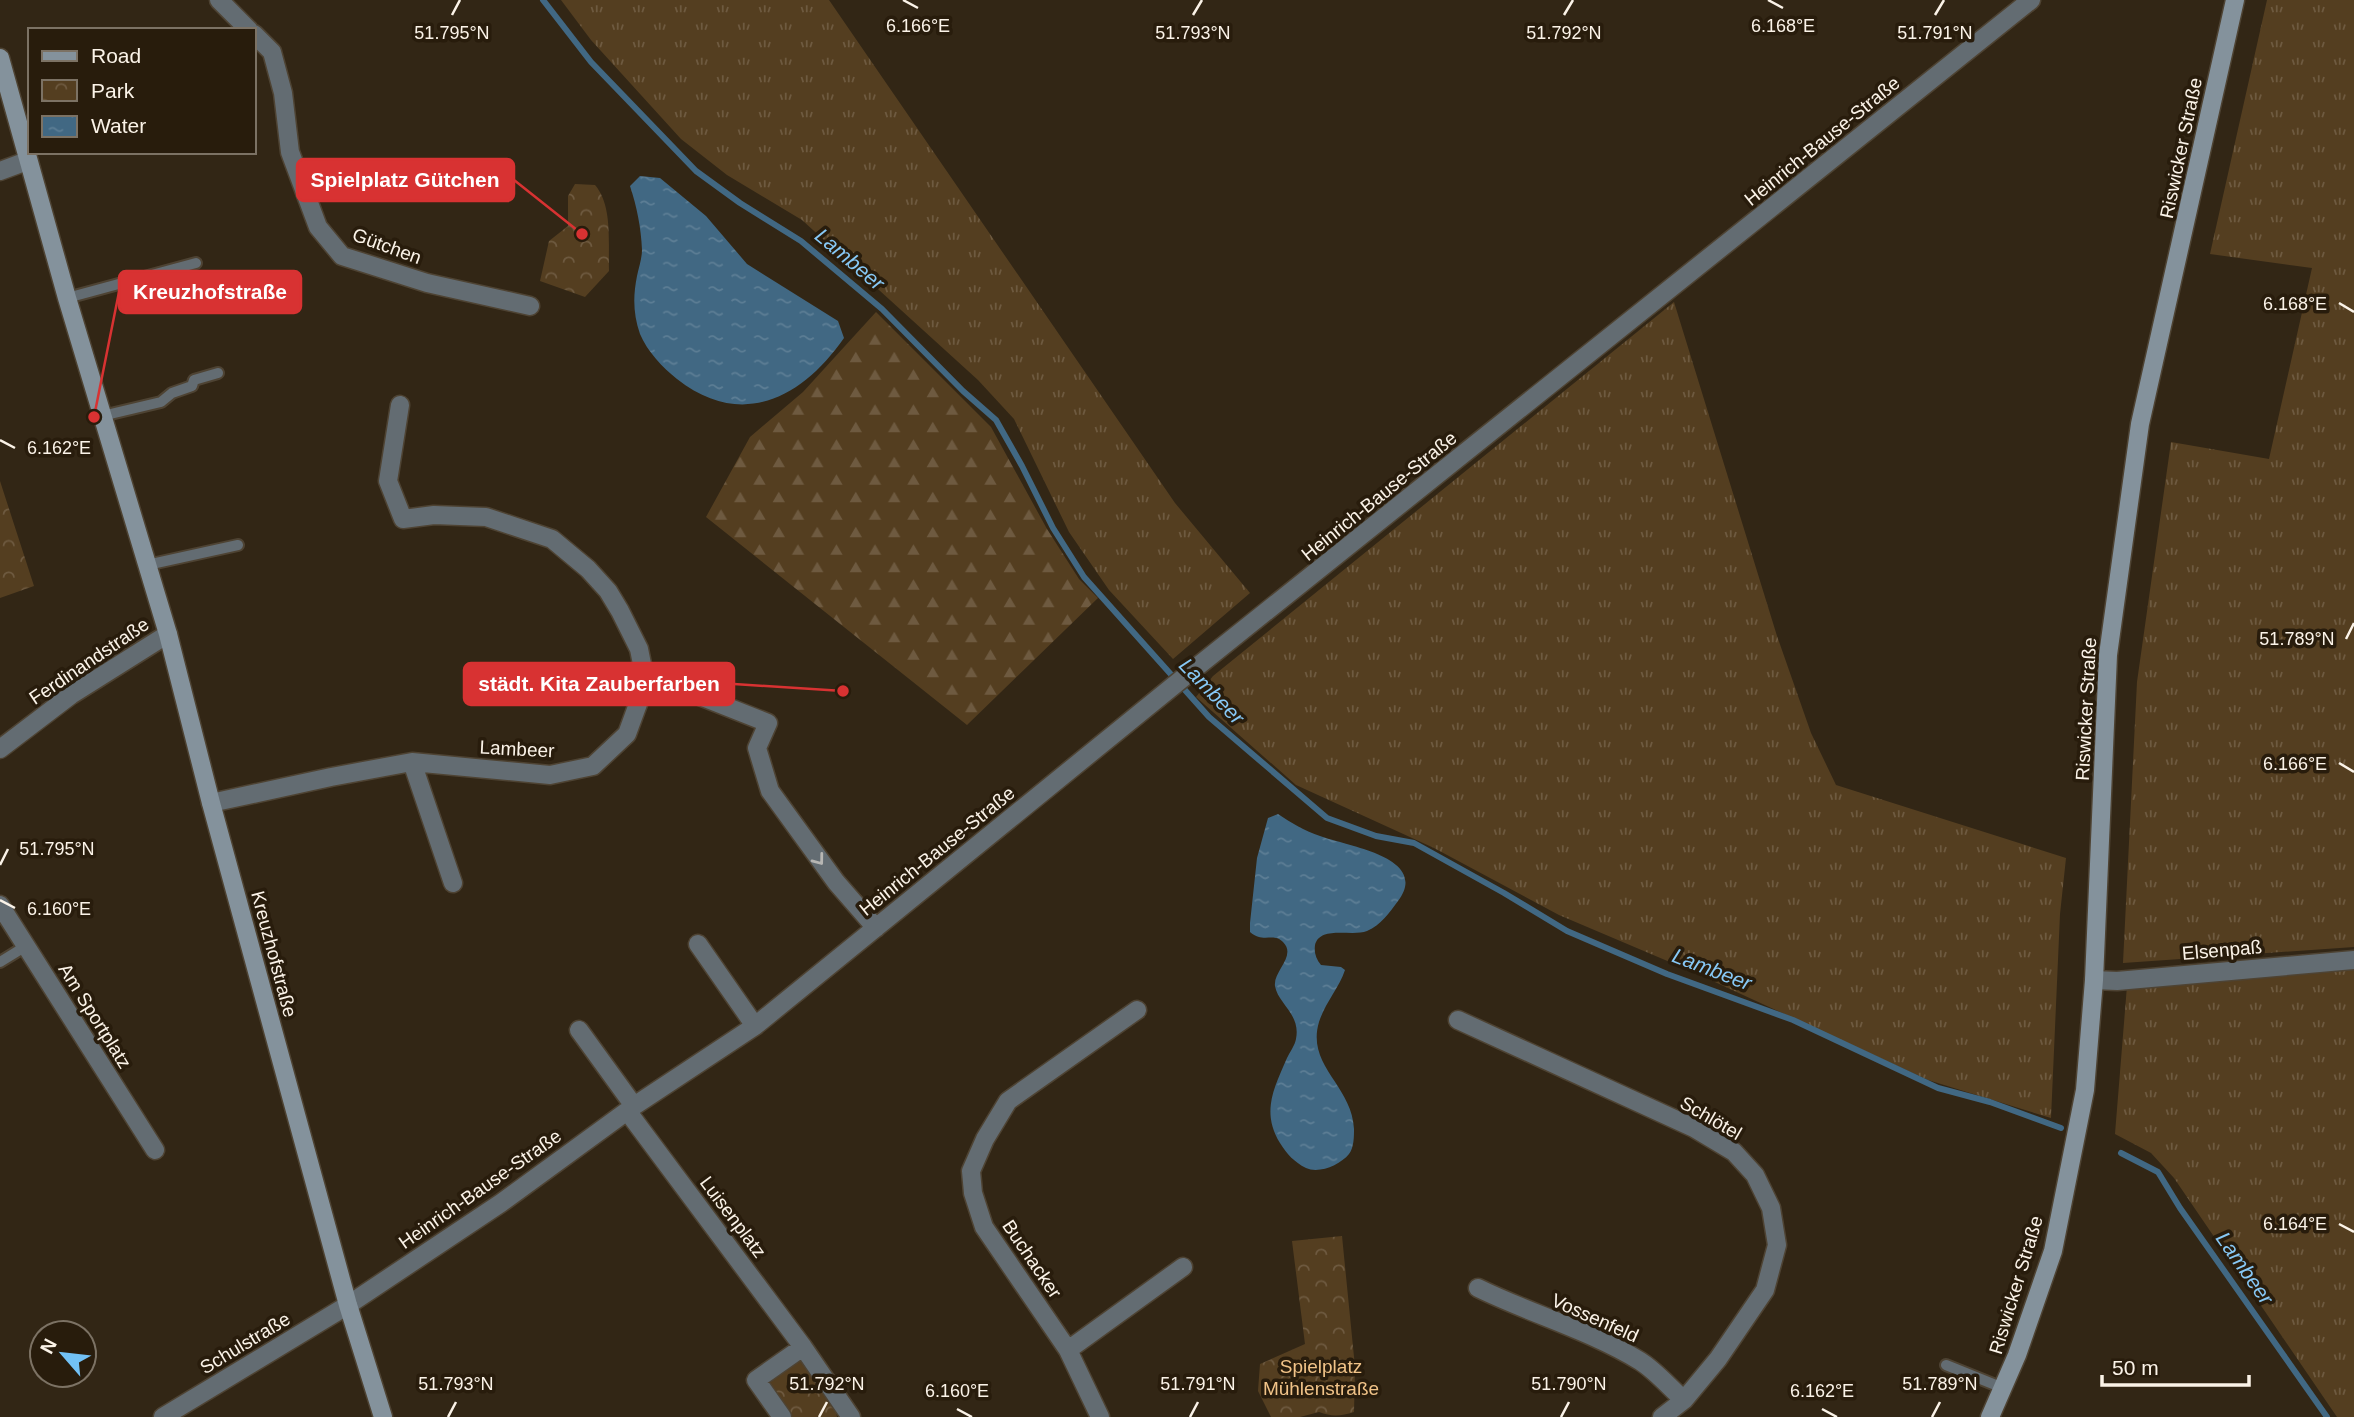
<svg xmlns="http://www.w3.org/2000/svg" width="2354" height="1417" viewBox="0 0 2354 1417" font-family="Arial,sans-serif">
<defs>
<pattern id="grass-tufts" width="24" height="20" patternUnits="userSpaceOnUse" patternTransform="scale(1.75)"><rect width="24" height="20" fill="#543e20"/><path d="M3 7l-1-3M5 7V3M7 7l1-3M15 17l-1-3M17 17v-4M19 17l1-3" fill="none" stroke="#6e5a40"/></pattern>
<pattern id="forest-firs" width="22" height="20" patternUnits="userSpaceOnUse" patternTransform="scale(1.75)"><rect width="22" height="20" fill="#543e20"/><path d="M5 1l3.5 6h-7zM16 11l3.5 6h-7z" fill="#6e5a40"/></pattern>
<pattern id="park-crowns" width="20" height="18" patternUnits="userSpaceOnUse" patternTransform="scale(1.75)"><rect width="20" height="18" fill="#543e20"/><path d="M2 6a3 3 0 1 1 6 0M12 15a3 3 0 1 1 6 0" fill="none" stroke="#6e5a40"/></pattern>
<pattern id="water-ripples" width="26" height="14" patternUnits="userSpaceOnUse" patternTransform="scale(1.75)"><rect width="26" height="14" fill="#416883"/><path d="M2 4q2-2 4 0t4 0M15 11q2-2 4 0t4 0" fill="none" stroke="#5d7e95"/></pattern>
</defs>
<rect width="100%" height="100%" fill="#322615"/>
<path fill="url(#grass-tufts)" d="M561 0H829L1175 503 1250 593 1173 659 1109 590 1069 532 1014 419 978 380 802 220 727 175 681 139 591 40Z
M2267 0H2354V947L2123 963 2137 682 2171 442 2269 459 2312 268 2210 254Z
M1674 302 1777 636 1811 733 1836 785 2066 858 2060 914 2051 1118 1928 1080 1691 971 1559 915 1434 848 1296 785 1196 697 1213 676Z
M2354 967V1417H2337L2174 1178 2151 1153 2115 1134 2127 986Z"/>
<path fill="url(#forest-firs)" d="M876 312 991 427 1047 529 1079 579 1098 598 967 725 706 517 750 437 803 392Z"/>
<path fill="url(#park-crowns)" d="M575 184 595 185C613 206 608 244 609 271L585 297 540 281 549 241 568 226V196Z
M0 481 34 586 0 598Z
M1342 1236 1355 1367 1354 1412C1341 1416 1332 1417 1319 1412L1300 1417H1271L1258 1391 1260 1364 1305 1344 1292 1241Z
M798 1359 803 1361 836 1412 837 1417H786L765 1377Z"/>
<path fill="url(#water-ripples)" d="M640 176 660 178 706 216 747 264 838 321 844 338C802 398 742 430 677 379 663 368 647 351 640 334 633 314 633 296 637 276 639 267 642 258 642 250 641 228 637 207 630 186Z
M1278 814C1291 823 1305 831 1320 836 1346 846 1431 857 1398 901 1389 913 1381 925 1367 931 1352 937 1320 925 1315 945 1314 953 1316 959 1321 965L1341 967 1345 970C1339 988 1325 1003 1319 1022 1306 1066 1352 1085 1354 1129 1354 1136 1354 1148 1349 1154 1340 1165 1319 1174 1306 1168 1294 1162 1287 1154 1280 1143 1261 1112 1274 1088 1287 1058 1290 1052 1295 1045 1296 1039 1301 1014 1278 1004 1275 986 1273 971 1297 956 1283 942 1273 932 1264 944 1250 932V923L1257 858 1268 818Z"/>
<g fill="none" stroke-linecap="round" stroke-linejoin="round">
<path stroke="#416883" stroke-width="6" d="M543 0 591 62 696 171 740 203 801 241 882 309 963 391 996 420 1022 466 1053 528 1084 577 1209 717 1327 818 1376 836 1414 843 1504 893 1567 931 1667 974 1793 1020 1938 1088 1990 1102 2061 1128
M2121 1153 2158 1172 2180 1208 2327 1417"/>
<g stroke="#4e4333" stroke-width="14">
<path id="lane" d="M67 298 196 263
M102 416 161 402 172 393 192 386 194 380 218 373
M147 565 238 545
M0 962 26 946
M1946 1365 2003 1388"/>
</g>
<g stroke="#4e4333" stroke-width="21">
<path id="street" d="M219 0 249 30
M254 34 272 52 283 93 290 152 318 227 342 256 427 283 530 306
M0 171 27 161
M644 674 768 723 757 748 770 791 836 882 876 928
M0 749 71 695 168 634
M412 762 453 883
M211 803 331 777 412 762 550 775 593 766 627 734 642 693 644 674 639 649 620 611 608 591 588 569 552 539 486 517 434 515 403 519 388 481 400 405
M0 905 155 1150
M698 944 755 1026
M2094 980 2117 981 2354 960
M1458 1020 1694 1128 1734 1152 1755 1175 1771 1208 1777 1245 1765 1290 1718 1359 1684 1400 1662 1417
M579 1030 634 1106
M628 1112 803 1347
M1478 1288C1531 1314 1589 1330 1640 1361 1656 1371 1670 1388 1684 1400
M1068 1350 1183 1267
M163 1417 348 1305 501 1203 634 1106 755 1026 1183 678 2031 0
M782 1417 756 1380 803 1347 851 1417
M1100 1417 1068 1350 984 1227 973 1193 971 1171 985 1139 1008 1101 1137 1010"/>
</g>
<g stroke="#4e4333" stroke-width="21">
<path id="secondary" d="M0 58 67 298 168 634 211 803 348 1305 383 1417
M1990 1417 2017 1355 2053 1251 2085 1090 2094 980 2108 655 2140 424 2235 0"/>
</g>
<use href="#lane" stroke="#636c72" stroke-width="10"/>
<use href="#street" stroke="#636c72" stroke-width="18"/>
<use href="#secondary" stroke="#84929c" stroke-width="18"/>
</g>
<defs><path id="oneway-chevron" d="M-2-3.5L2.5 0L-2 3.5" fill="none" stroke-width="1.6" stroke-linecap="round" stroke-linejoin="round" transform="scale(1.75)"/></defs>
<use stroke="#b7b6b3" href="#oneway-chevron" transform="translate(819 860) rotate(53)"/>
<path fill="none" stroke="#fbf3e8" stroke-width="2.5" d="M903 0 918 8M1768 0 1783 8M452 15 460 0M1193 15 1202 0M1564 15 1573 0M1935 15 1944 0M2339 303 2354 312M0 440 15 448M2346 639 2354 623M2339 763 2354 772M0 865 8 849M0 900 15 908M2339 1224 2354 1232M957 1409 972 1417M1822 1409 1837 1417M448 1417 456 1402M819 1417 827 1402M1190 1417 1198 1402M1561 1417 1569 1402M1932 1417 1940 1402"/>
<g text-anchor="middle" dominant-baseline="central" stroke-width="7" stroke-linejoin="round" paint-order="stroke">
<g font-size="19" fill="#fbf3e8" stroke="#281c0c">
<text transform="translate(1822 141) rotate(-39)">Heinrich-Bause-Straße</text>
<text transform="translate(2181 148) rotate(-78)">Riswicker Straße</text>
<text transform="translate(387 246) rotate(20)">Gütchen</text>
<text transform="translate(1379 496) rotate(-39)">Heinrich-Bause-Straße</text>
<text transform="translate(89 661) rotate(-34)">Ferdinandstraße</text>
<text transform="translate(2086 709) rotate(-87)">Riswicker Straße</text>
<text transform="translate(517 749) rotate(3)">Lambeer</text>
<text transform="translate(937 851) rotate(-39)">Heinrich-Bause-Straße</text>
<text transform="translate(2222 950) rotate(-5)">Elsenpaß</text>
<text transform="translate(274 954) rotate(75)">Kreuzhofstraße</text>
<text transform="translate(95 1016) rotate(58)">Am Sportplatz</text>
<text transform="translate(1711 1118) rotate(30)">Schlötel</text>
<text transform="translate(480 1189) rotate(-35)">Heinrich-Bause-Straße</text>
<text transform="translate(733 1217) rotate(53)">Luisenplatz</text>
<text transform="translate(1032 1259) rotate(56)">Buchacker</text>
<text transform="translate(2016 1285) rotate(-73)">Riswicker Straße</text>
<text transform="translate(1595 1318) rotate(24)">Vossenfeld</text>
<text transform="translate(245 1343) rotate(-31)">Schulstraße</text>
</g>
<g font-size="19" fill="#f1c388" stroke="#281c0c">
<text x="1321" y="1366">Spielplatz<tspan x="1321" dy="22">Mühlenstraße</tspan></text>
</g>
<g font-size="21" font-style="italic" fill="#87c8f5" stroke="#281c0c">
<text transform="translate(850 259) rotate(40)">Lambeer</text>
<text transform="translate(1212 691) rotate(46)">Lambeer</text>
<text transform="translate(1712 969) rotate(21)">Lambeer</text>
<text transform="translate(2245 1268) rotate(55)">Lambeer</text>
</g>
</g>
<g font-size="18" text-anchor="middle" fill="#fbf3e8" stroke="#281c0c" stroke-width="7" stroke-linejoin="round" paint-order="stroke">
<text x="918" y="32">6.166°E</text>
<text x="1783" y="32">6.168°E</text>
<text x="452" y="39">51.795°N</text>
<text x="1193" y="39">51.793°N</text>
<text x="1564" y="39">51.792°N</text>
<text x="1935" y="39">51.791°N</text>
<text x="2295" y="310">6.168°E</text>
<text x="59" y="454">6.162°E</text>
<text x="2297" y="645">51.789°N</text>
<text x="2295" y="770">6.166°E</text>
<text x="57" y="855">51.795°N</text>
<text x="59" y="915">6.160°E</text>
<text x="2295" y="1230">6.164°E</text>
<text x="456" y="1390">51.793°N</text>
<text x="827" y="1390">51.792°N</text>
<text x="1198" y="1390">51.791°N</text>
<text x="1569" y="1390">51.790°N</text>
<text x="1940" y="1390">51.789°N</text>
<text x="957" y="1397">6.160°E</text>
<text x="1822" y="1397">6.162°E</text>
</g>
<path fill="none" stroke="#d83232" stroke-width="2.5" d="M582 234L514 180M94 417L119 292M843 691L734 684"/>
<g fill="#d83232" stroke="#281c0c" stroke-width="2.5">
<circle cx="582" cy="234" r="7"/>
<circle cx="94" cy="417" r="7"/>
<circle cx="843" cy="691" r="7"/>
</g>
<g fill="#d83232" stroke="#d83232" stroke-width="2.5">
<rect x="297" y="159" width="217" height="42" rx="7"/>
<rect x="119" y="271" width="182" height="42" rx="7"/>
<rect x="464" y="663" width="270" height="42" rx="7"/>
</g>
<g font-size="21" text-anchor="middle" font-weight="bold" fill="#fff">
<text x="405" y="187">Spielplatz Gütchen</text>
<text x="210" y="299">Kreuzhofstraße</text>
<text x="599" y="691">städt. Kita Zauberfarben</text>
</g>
<rect x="28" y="28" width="228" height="126" fill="#281c0c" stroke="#7c7264" stroke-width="2"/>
<rect x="42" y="51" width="35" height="10" fill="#84929c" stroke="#7c7264" stroke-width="2"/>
<text x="91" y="63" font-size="21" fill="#fbf3e8">Road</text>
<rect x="42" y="80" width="35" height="21" fill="url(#park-crowns)" stroke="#7c7264" stroke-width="2"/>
<text x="91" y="98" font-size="21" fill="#fbf3e8">Park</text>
<rect x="42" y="116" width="35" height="21" fill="url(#water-ripples)" stroke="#7c7264" stroke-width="2"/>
<text x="91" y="133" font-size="21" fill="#fbf3e8">Water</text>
<g transform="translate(63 1354) rotate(298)"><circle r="33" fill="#281c0c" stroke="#7c7264" stroke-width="2"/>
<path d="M0-5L12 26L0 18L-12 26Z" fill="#72c1f5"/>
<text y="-10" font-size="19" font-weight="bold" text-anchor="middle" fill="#fbf3e8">N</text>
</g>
<path d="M2102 1375v10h147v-10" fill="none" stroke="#fbf3e8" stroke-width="3.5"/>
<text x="2112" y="1375" font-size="21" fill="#fbf3e8" stroke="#281c0c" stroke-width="5" paint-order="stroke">50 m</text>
</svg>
